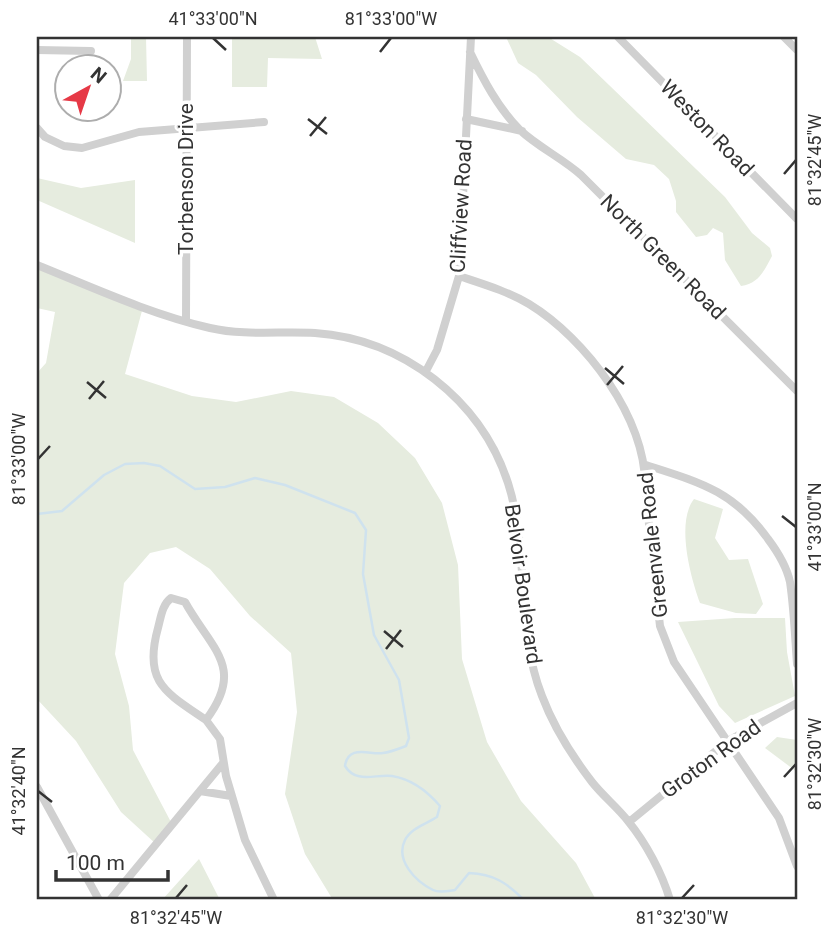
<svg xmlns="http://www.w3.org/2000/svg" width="834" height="937" viewBox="0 0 834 937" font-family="Roboto,sans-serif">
<rect width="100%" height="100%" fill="#fff"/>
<path fill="#e6ecdf" d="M131 37H146L147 81H123L131 59Z
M232 37H315L322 59 268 58 267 87H232Z
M506 37H548L580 57 725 197 752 233 770 248 772 256C764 271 759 283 741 286L725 260 723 233 713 228 707 235 696 237 676 212V201L669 179 654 165 626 159 577 117 536 75 518 63Z
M37 178 81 188 135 180V243L37 200Z
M37 265 143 307 125 374 192 396 236 402 291 391 334 397 378 423 415 458 442 503 458 565 462 659 487 742 521 801 576 863 596 900H333L305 854 285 794 297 712 291 653 250 616 210 569 176 547 150 553 124 583 115 654 129 706 133 750 172 824 156 844 121 812 76 741 37 699V373L46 363 55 312 37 308Z
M694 499 723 509 715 538 729 560 748 559 763 604 756 614 736 613 700 603C690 576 676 522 694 499Z
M735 618H785L787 652 795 696 735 723 719 706 678 622Z
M777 737 797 740V772L765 748Z
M199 859 220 900H162Z"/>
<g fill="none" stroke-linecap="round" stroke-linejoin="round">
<path stroke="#cfe2ee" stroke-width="2.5" d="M37 514 62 511 104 475 125 464 144 463 160 466 195 489 225 487 255 478 285 485 355 513 366 530 363 574 374 635 399 680 409 738 406 746C398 749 391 752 383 753 370 755 348 744 345 766 356 784 375 774 392 776 411 779 428 792 440 806L437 817C426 824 411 828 405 840 395 860 415 881 433 890 439 893 448 891 455 890L469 873C494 874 507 883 524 900"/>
<path stroke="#d0d0d0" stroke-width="8" d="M618 37 797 219
M784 37 797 50
M37 50 91 51
M470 52C483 79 498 108 520 130 538 147 562 158 581 175L797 391
M466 119 522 131
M37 128 45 137 64 146 82 148 139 132 264 122
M37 265C94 288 150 314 210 328 245 336 280 331 315 333 403 339 481 400 508 483 530 551 515 628 542 696 554 728 572 756 592 782 603 796 617 807 628 821 646 843 662 873 670 900
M459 276C483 284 507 291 529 304 585 338 647 419 645 487L660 626 674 662 779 818 797 866
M186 321 187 37
M426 371 437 350 459 276 471 37
M646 465C699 482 734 491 768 539 777 551 787 568 790 582 794 609 795 637 797 664
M206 720C165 692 143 682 158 628 161 617 162 605 171 598L185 602C211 649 246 667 206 720L220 739 226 776 245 840 274 900
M37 787 99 900
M200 791 231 796
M629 822 728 741 797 703
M110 900 223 763"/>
</g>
<path fill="none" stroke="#333" stroke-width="2.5" d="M213 38 226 50M380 52 391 38M308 119 327 134M310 136 326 117M784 174 796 160M605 368 624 384M87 382 106 398M607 385 623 366M89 399 104 381M38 459 50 446M782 516 796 527M384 631 403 647M386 649 401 630M784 777 796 764M38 791 52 802M176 898 187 885M682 898 694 885"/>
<g text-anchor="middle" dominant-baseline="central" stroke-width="7" stroke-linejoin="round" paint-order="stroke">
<g font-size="21" fill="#333" stroke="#fff">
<text transform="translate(707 128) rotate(46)">Weston Road</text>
<text transform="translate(186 179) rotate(-90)">Torbenson Drive</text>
<text transform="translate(461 206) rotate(-87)">Cliffview Road</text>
<text transform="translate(663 257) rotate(45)">North Green Road</text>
<text transform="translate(653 545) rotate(-96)">Greenvale Road</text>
<text transform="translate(523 584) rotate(82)">Belvoir Boulevard</text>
<text transform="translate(711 759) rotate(-36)">Groton Road</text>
</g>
</g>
<rect width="834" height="937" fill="none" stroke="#ffffff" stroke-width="77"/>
<g transform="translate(88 88) rotate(40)"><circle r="33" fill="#ffffff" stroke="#adadad" stroke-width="2"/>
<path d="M0-5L12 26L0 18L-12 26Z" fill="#e63946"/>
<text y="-10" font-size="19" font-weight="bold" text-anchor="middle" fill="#333333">N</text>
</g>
<path d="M56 870v10h112v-10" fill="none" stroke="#333333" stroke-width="3.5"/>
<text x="66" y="870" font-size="21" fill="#333333" stroke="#ffffff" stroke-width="5" paint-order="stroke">100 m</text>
<rect x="38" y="38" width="758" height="860" fill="none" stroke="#333" stroke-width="2.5"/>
<g font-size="18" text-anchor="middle" fill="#333">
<text x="213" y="25">41°33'00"N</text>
<text x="391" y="25">81°33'00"W</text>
<text transform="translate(815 160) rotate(-90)" y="6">81°32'45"W</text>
<text transform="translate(19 459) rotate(-90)" y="6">81°33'00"W</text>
<text transform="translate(815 527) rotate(-90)" y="6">41°33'00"N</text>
<text transform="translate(815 764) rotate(-90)" y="6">81°32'30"W</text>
<text transform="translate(19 791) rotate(-90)" y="6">41°32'40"N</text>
<text x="176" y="924">81°32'45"W</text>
<text x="682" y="924">81°32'30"W</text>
</g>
</svg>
